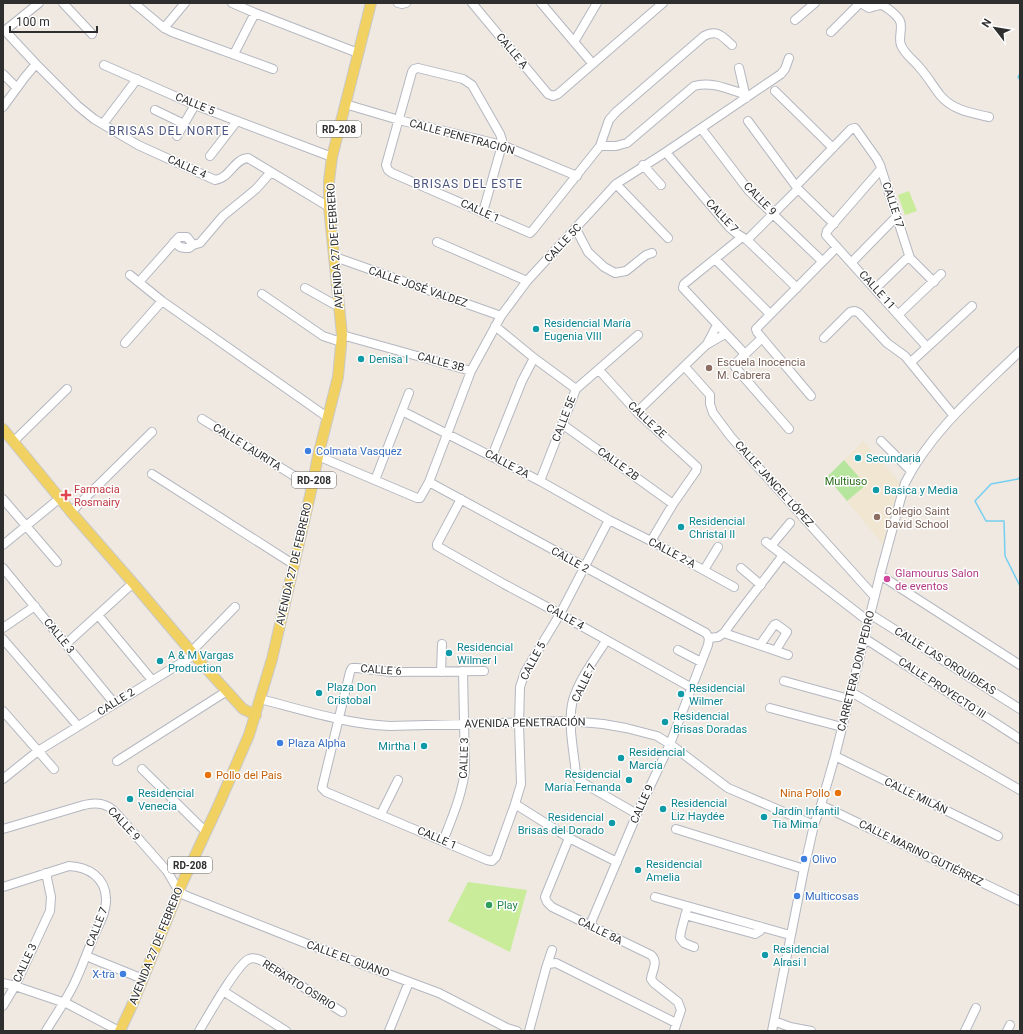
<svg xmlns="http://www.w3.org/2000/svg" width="1023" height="1034" viewBox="0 0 1023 1034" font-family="Roboto,sans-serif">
<rect width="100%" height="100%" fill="#efe9e1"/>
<path fill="#f0e6d1" d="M863 441 903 486 886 548 827 477Z"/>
<path fill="#b6e59e" d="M844 460 866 485 847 501 827 477Z"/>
<path fill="#c9ec9a" d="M909 191 917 211 905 215 898 195Z
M468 882 527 890 510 952 448 921Z"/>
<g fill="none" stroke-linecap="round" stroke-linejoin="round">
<path stroke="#75cff0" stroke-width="1.5" d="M1020 73 1018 77 1020 80
M1020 477 1018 479 991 484 975 501 986 521H1004L1005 556 1020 586"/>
<g stroke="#b4b7c1" stroke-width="10">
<path id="minor" d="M39 3 8 28 7 29 8 34 36 64 78 106 94 119 138 145 215 180C230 178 234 159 248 158L329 207
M63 3 92 34
M134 3 164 28 172 32 273 69
M232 3 255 13 358 53
M398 3 402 4 406 3
M472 3 548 94 553 96 558 94 663 3
M541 3 592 63
M861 3 869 8C873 7 878 5 881 5 887 7 897 15 900 21 903 28 898 38 901 45 905 55 914 60 920 68 928 77 933 86 940 95 952 110 971 113 989 117
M795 20 815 3
M164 28 185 3
M831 32 860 3
M574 42 597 3
M234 54 255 13
M104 65 195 105 332 157
M739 68 746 98
M3 74 17 88
M775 91 833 148
M345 104 399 120 502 145 577 176
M3 107 25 77 36 64
M155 110 184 124
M748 121 798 189 834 224
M103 124 137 79
M704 132 749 191 822 261
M177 136 195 105
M600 146H616L627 143 694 86C711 81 728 89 744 94
M210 156 237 121
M669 156 729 227 736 233 747 240 797 288
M643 165 661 185
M881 169 827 231 826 235 927 347
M616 184 668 238
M796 186 851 129 855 128 877 159 880 165 910 258 934 282
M483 212 502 145V140L500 134 472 85 463 79 418 68 414 69 412 72 386 165 388 170 392 173 530 233 533 230 600 146 609 120 616 112 704 36C717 29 722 36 732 45
M576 229 588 252 604 267 615 273 626 271 646 255 652 253
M742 237 684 284 683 288 745 354
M747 240 798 189
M174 242 180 247 185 248H189L193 245 200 243 223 216 256 189 271 172
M437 242 527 281
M335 257 501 316
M715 259 770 314
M852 262 896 217
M130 275 162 301 327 417
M139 282 179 237H187L193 245
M305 288 339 307
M875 289 906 259 910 258
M262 294 323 336 341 342
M898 315 941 274
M495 326 534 358 576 389
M342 335 471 371
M762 338 736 363 735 367 789 429
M824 338 850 312 855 311 859 313 887 343 905 356 954 416
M125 343 162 301
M707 344 717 325
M911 362 972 306
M685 367 710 395V404L713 413 731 437 874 596
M599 370 637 412 697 467 696 471 673 504 651 541
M811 396 757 332 756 329 837 247
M402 411 540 481 609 520 651 541 734 587
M637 412 706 345 725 334
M202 419 312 487
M562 424 673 504
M881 441 911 471
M13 442 67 389
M318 456 417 498H420L429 482 471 371 501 316 527 281 616 184 666 152 781 74 785 69 789 58
M492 456 522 381 534 358
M152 474 293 564
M375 480 409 393
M540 481 576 389 638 335
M429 482 706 633 709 638
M3 499 57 562
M461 499 437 544V546L504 584 560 614 692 688
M71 512 152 432
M766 542 868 621
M3 545 60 498
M771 546 790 523
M3 568 114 703
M741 568 761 585
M704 570 718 547
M880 575 1020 665
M870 614 1020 709
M98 615 152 680
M3 628 35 606
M724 633 788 655
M709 638 718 637 724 633C743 606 764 581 783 555
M864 638 1020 739
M3 639 78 726
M606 641C595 658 579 680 573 700 567 722 574 752 576 774L578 779 585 784 637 814
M66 644 133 583
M760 645 774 625 776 624 787 632 776 650
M678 650 701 662
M191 652 235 607
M484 671 393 672 357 668H352L350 672 322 788 326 792 487 860 492 861 496 857 515 804 521 784 519 724 520 687 525 672 560 614 609 520
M441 672 442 644
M784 681 849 699
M851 692 1020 790
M260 699C303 710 346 724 390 726L570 721 603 724 626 728 657 736 670 744 728 788 814 825
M770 708 842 727
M3 711 54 769
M835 756 998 836
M117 761 227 691
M142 769 206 832
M3 779 38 751 194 655
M515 804 569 838 617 862
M821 805 1020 901
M381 814 398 780
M3 829 84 805C97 802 107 803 116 813L167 871 177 888 184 895 305 943 439 993 507 1028 517 1031
M676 829 804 869
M569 838 545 897 547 902 552 907 651 955C659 962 652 970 651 979L654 983 678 1002 681 1010 674 1031
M443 841C452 818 462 795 465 770L463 671
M3 887 69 866C88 867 105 877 106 898 107 911 99 924 94 936 87 952 81 970 73 986 65 1002 55 1016 46 1031
M655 897 790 935
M687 909 681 931 680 938 684 943 694 947
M685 915 755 934 760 931 762 927
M590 925 637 814 670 744 708 645 709 638
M91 958 143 979
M548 964 556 963 676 1023
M3 983 15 986 68 1004 119 1031
M223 991 286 1031
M3 1006 15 986 50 911 51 897 46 873
M774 1021 790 1027 811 1031
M199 1031C207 1018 237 964 249 959 254 957 259 959 264 962L342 1012
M389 1031 409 982
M529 1031 546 968 552 950
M772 1031 804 869 814 825 821 805 835 756 880 575 905 483C931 431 979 391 1020 351
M965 1031 976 1008
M1007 1031 1010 1025"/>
</g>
<g stroke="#c9c9c9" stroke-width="12">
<path id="major" d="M3 429 71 512 133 583 194 655 243 709 256 715
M120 1031 133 1003 179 890 219 804 249 735 272 659 312 487 318 456 338 377 342 335 329 207V181L332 157 371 3"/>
</g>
<use href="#minor" stroke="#fff" stroke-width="8"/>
<use href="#major" stroke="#f2d163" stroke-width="10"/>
</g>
<g fill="#0f9aa8" stroke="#fff" stroke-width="1.5">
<circle cx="536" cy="329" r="4"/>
<circle cx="361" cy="359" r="4"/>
<circle cx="858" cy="458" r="4"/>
<circle cx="876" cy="490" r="4"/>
<circle cx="681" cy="527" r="4"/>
<circle cx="449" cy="653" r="4"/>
<circle cx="160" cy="661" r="4"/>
<circle cx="319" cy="693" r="4"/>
<circle cx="681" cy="694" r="4"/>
<circle cx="665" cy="722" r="4"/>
<circle cx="424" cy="746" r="4"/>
<circle cx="621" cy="758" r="4"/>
<circle cx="629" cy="780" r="4"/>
<circle cx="130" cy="799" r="4"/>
<circle cx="663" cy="809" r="4"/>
<circle cx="764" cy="817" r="4"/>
<circle cx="612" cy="823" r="4"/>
<circle cx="638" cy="870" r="4"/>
<circle cx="765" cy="955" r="4"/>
</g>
<g fill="#8d6e63" stroke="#fff" stroke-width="1.5">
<circle cx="709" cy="368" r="4"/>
<circle cx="877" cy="517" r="4"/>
</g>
<g fill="#3f7fe0" stroke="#fff" stroke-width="1.5">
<circle cx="308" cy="451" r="4"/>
<circle cx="280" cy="743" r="4"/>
<circle cx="804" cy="859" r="4"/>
<circle cx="797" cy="896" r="4"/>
<circle cx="123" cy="974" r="4"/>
</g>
<path fill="#e0444e" stroke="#fff" stroke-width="1.5" d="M64 489h4v4h4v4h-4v4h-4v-4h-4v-4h4z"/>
<circle fill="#d1479c" stroke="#fff" stroke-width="1.5" cx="887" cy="579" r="4"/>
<g fill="#e8710a" stroke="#fff" stroke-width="1.5">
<circle cx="208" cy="775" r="4"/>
<circle cx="838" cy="793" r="4"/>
</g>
<circle fill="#2e9e5b" stroke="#fff" stroke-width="1.5" cx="489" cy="905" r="4"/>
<g text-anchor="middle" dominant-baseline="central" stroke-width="3" stroke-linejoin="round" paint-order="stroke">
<g fill="#fff" stroke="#6d6d6d" stroke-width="1">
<rect x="317" y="121" width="44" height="16" rx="3"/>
<rect x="292" y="472" width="44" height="16" rx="3"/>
<rect x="168" y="857" width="44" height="16" rx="3"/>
</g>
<g font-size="10" font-weight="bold" fill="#2e2e2e">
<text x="339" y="129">RD-208</text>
<text x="314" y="480">RD-208</text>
<text x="190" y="865">RD-208</text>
</g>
<g font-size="11" fill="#2e2e2e" stroke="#fff">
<text transform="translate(512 51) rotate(50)">CALLE A</text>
<text transform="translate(195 104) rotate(22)">CALLE 5</text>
<text transform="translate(462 137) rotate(15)">CALLE PENETRACIÓN</text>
<text transform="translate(187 167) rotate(24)">CALLE 4</text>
<text transform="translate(760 199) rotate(46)">CALLE 9</text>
<text transform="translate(893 205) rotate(72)">CALLE 17</text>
<text transform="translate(480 211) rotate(24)">CALLE 1</text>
<text transform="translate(722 216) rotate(47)">CALLE 7</text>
<text transform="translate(563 243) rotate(-47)">CALLE 5C</text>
<text transform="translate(335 246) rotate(-94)">AVENIDA 27 DE FEBRERO</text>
<text transform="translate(418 287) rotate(19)">CALLE JOSÉ VALDEZ</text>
<text transform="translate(877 290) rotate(48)">CALLE 11</text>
<text transform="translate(441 362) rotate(15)">CALLE 3B</text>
<text transform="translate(564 419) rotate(-69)">CALLE 5E</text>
<text transform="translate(647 420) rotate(43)">CALLE 2E</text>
<text transform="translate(247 447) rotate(32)">CALLE LAURITA</text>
<text transform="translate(507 464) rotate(28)">CALLE 2A</text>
<text transform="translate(618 464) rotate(36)">CALLE 2B</text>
<text transform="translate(774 484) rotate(48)">CALLE JANCEL LÓPEZ</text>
<text transform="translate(672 553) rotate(28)">CALLE 2-A</text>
<text transform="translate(570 560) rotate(29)">CALLE 2</text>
<text transform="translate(294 564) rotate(-77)">AVENIDA 27 DE FEBRERO</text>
<text transform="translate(565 617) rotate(29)">CALLE 4</text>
<text transform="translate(59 636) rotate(51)">CALLE 3</text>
<text transform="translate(533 661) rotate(-62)">CALLE 5</text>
<text transform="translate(945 661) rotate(32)">CALLE LAS ORQUÍDEAS</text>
<text transform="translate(381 670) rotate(4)">CALLE 6</text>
<text transform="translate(856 671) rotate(-76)">CARRETERA DON PEDRO</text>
<text transform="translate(584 683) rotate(-64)">CALLE 7</text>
<text transform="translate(942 688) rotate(33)">CALLE PROYECTO III</text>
<text transform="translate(116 702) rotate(-32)">CALLE 2</text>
<text transform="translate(525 723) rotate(-1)">AVENIDA PENETRACIÓN</text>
<text transform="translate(464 758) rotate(-88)">CALLE 3</text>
<text transform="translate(916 796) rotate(26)">CALLE MILÁN</text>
<text transform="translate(642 804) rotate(-66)">CALLE 9</text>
<text transform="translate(124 824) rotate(47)">CALLE 9</text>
<text transform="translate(437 838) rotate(23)">CALLE 1</text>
<text transform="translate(921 853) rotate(26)">CALLE MARINO GUTIÉRREZ</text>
<text transform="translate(97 927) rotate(-69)">CALLE 7</text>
<text transform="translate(600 931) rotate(26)">CALLE 8A</text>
<text transform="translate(156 946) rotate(-68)">AVENIDA 27 DE FEBRERO</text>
<text transform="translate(348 959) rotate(20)">CALLE EL GUANO</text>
<text transform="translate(25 963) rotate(-65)">CALLE 3</text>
<text transform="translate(299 985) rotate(32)">REPARTO OSIRIO</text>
</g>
<g font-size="11" fill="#0d838f" stroke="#fff" text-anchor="start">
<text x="544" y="323">Residencial María<tspan x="544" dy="13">Eugenia VIII</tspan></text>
<text x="369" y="359">Denisa I</text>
<text x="866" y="458">Secundaria</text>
<text x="884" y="490">Basica y Media</text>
<text x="689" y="521">Residencial<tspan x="689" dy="13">Christal II</tspan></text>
<text x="457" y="647">Residencial<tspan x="457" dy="13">Wilmer I</tspan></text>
<text x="168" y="655">A &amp; M Vargas<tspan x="168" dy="13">Production</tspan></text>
<text x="327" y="687">Plaza Don<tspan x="327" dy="13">Cristobal</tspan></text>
<text x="689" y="688">Residencial<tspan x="689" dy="13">Wilmer</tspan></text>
<text x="673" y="716">Residencial<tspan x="673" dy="13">Brisas Doradas</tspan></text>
<text x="416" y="746" text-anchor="end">Mirtha I</text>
<text x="629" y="752">Residencial<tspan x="629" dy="13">Marcia</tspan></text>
<text x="621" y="774" text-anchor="end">Residencial<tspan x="621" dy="13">María Fernanda</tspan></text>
<text x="138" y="793">Residencial<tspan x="138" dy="13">Venecia</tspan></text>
<text x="671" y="803">Residencial<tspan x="671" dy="13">Liz Haydée</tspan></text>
<text x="772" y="811">Jardín Infantil<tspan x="772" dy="13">Tia Mima</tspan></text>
<text x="604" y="817" text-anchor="end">Residencial<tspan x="604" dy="13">Brisas del Dorado</tspan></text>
<text x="646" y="864">Residencial<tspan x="646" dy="13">Amelia</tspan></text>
<text x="773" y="949">Residencial<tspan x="773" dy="13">Alrasi I</tspan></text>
</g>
<g font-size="11" fill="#785e54" stroke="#fff" text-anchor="start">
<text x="717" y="362">Escuela Inocencia<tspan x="717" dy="13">M. Cabrera</tspan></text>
<text x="885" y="511">Colegio Saint<tspan x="885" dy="13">David School</tspan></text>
</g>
<g font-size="11" fill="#366cbe" stroke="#fff" text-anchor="start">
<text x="316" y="451">Colmata Vasquez</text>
<text x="288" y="743">Plaza Alpha</text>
<text x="812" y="859">Olivo</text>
<text x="805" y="896">Multicosas</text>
<text x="115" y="974" text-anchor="end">X-tra</text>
</g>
<g font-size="11" fill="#2c6e1b" stroke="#fff">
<text x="846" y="481">Multiuso</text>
</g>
<g font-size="11" fill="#be3a42" stroke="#fff" text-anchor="start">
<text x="74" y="489">Farmacia<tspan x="74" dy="13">Rosmairy</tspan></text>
</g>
<g font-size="11" fill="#b23c85" stroke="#fff" text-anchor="start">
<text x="895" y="573">Glamourus Salon<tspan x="895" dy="13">de eventos</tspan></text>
</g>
<g font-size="11" fill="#c56008" stroke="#fff" text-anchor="start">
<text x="216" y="775">Pollo del Pais</text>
<text x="830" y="793" text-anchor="end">Nina Pollo</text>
</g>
<g font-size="11" fill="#27864d" stroke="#fff" text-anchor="start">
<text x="497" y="905">Play</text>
</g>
<g font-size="12" letter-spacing="1" fill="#4d5680" stroke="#fff">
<text x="169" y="131">BRISAS DEL NORTE</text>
<text x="468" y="184">BRISAS DEL ESTE</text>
</g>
</g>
<rect width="1023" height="1034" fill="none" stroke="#2e2e2e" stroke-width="8"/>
<g transform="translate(995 28) rotate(301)" stroke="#ffffff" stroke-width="3" paint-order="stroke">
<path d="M0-3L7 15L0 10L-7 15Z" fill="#2e2e2e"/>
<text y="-6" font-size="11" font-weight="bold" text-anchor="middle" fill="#2e2e2e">N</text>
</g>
<path d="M10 26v6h87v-6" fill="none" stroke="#2e2e2e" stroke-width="2"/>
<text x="16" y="26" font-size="12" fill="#2e2e2e" stroke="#ffffff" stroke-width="3" paint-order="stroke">100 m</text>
</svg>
